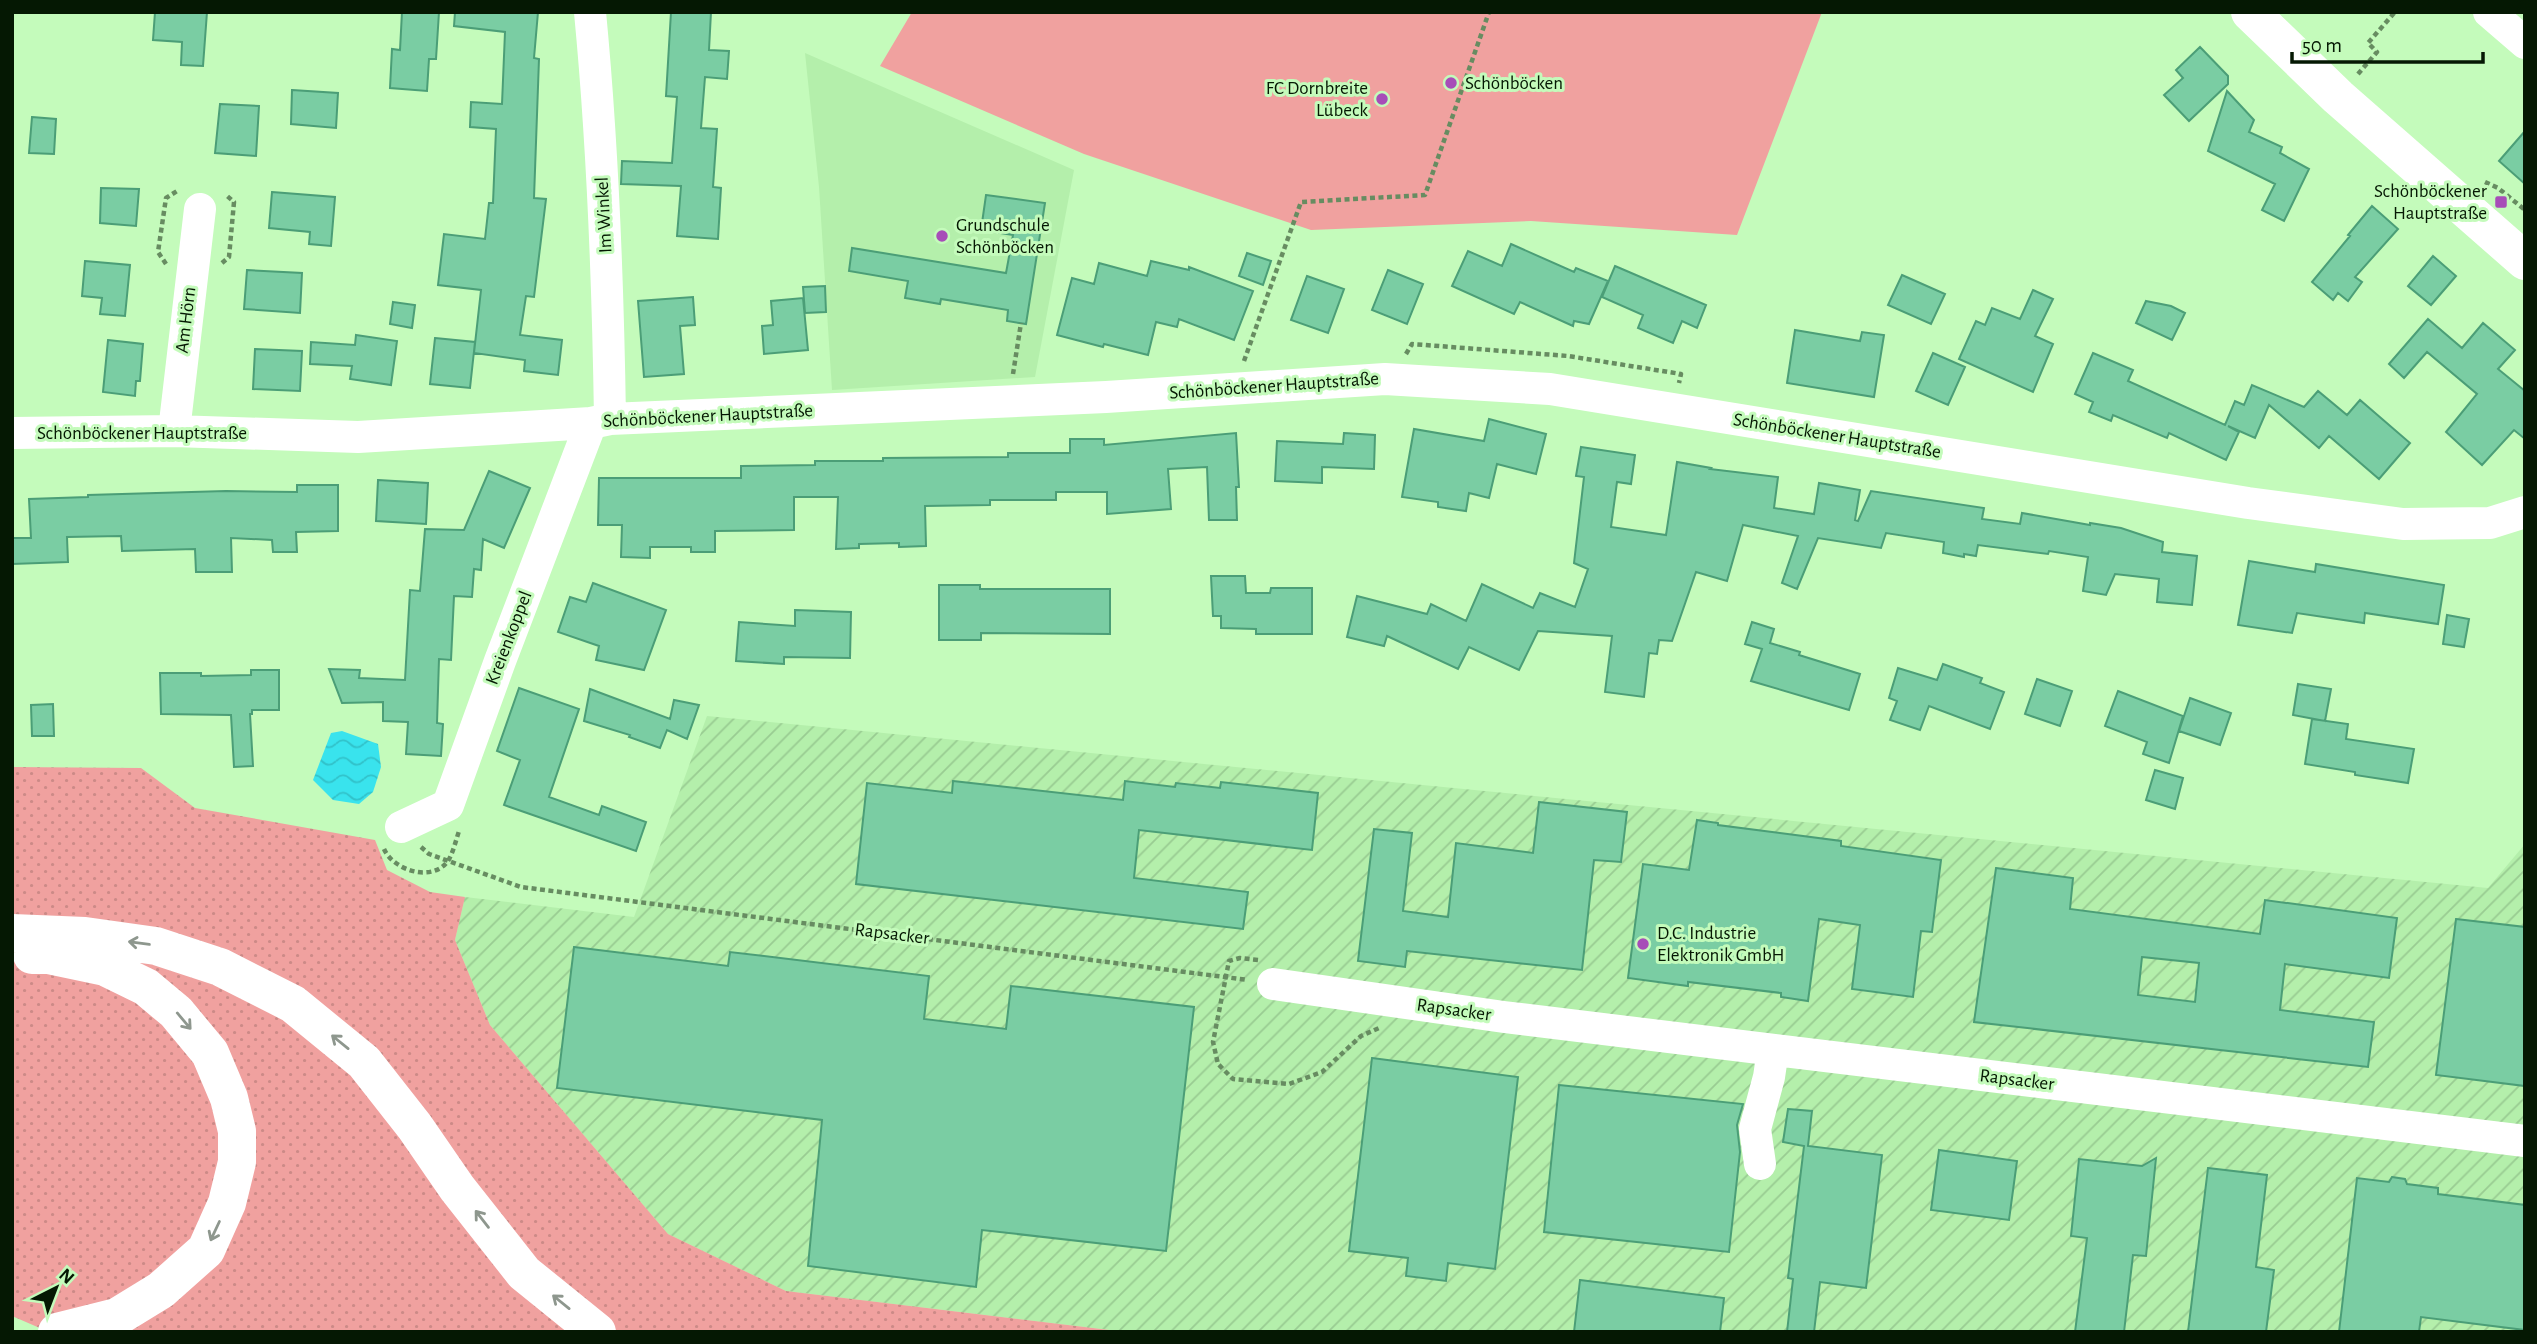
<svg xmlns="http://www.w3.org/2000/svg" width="2537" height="1344" viewBox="0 0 2537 1344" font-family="'Alegreya Sans',sans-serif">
<defs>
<pattern id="industrial-furrows" width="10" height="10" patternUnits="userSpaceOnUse" patternTransform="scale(1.75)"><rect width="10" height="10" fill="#b4efab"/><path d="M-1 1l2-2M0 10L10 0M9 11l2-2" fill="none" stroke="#99cc92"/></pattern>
<pattern id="grass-dots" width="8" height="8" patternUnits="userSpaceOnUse" patternTransform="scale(1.75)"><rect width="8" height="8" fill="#f0a19f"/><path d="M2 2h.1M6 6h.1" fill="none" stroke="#cc8a87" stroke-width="1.8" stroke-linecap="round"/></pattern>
<pattern id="water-waves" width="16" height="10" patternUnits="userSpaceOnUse" patternTransform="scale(1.75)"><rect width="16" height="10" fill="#39e3ed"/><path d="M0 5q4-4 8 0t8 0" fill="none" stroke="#31c2ca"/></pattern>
</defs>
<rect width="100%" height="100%" fill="#c4fbbb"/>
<path fill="#b4efab" d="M805 53 1074 170 1035 377 832 390 819 187Z"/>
<path fill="url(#industrial-furrows)" d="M707 716 2488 888 2525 844V1332H1126L786 1291 668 1234 490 1025 455 940 465 897 634 917Z"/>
<path fill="url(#grass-dots)" d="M12 767 141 768 195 808 375 840 387 870 430 892 465 897 455 940 490 1025 668 1234 786 1291 1126 1332H49L12 1316Z"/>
<path fill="#f0a19f" d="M912 12H1822L1737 235 1531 221 1311 230 1084 154 880 66Z"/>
<path fill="url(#water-waves)" d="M342 731 378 744 381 767 373 792 359 804 333 800 313 780 331 733Z"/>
<path fill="#7acda3" stroke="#4b9e77" stroke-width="2" fill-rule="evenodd" d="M155 12H207L203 66 181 65 182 42 153 40Z
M402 12H439L436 59H429L427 91 390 88 392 49 400 50Z
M455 12H538L534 58 539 59 534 198 546 199 534 297 526 296 520 335 562 340 558 375 524 371 525 360 474 353 481 290 438 285 444 234 485 239 489 203H493L496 129 470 127 471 102 502 104 505 32 454 26Z
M671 12H711L709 50 729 51 727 79 705 77 701 128 717 129 713 187 721 188 718 239 677 236 681 186 621 184 622 161 672 163 677 97 666 96Z
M2200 47 2228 76V84L2189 121 2164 95 2183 78 2176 70Z
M292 90 338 93 336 128 291 124Z
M2227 91 2254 120 2249 132 2282 147 2280 153 2309 169 2284 221 2262 210 2275 184 2208 151Z
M220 104 259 106 256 156 215 153Z
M32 117 56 119 54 154 29 153Z
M2525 131V184L2499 161Z
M101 188 139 189 136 226 100 223Z
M272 192 335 197 331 246 309 244 310 232 269 228Z
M986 195 1045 203 1026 324 1007 321 1008 310 941 299 940 304 905 298 908 281 849 271 852 248 1006 273 1013 235 981 230Z
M2372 206 2398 229 2355 277 2362 282 2348 301 2338 293 2333 300 2312 282 2350 236 2348 235Z
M1511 244 1574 272 1576 268 1608 281 1589 324 1574 321 1573 326 1520 302 1514 314 1452 286 1468 251 1502 266Z
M1247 253 1271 261 1263 285 1239 276Z
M2433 256 2456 276 2431 305 2408 286Z
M85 261 130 265 125 316 100 314 102 298 82 296Z
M1151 261 1189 270V267L1253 291 1234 340 1179 319 1177 327 1156 322 1148 355 1104 344 1103 347 1057 335 1072 278 1094 284 1099 263 1147 276Z
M1615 266 1706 305 1697 328 1682 321 1673 343 1638 328 1643 315 1602 297Z
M247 270 302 273 300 313 244 309Z
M1388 270 1423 284 1407 324 1372 310Z
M1902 275 1945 294 1931 324 1888 305Z
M1307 276 1344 289 1328 333 1291 320Z
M825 286 826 312 805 313 803 287Z
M2033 290 2053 299 2035 336 2053 344 2033 392 1959 359 1976 321 1985 325 1992 308 2020 319Z
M693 297 695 325 680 326 684 374 644 377 638 301Z
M803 298 808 350 764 354 762 326 773 325 771 301Z
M2146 301 2171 306 2185 313 2172 340 2136 323Z
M393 302 415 305 412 328 390 324Z
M2428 319 2462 348 2483 323 2515 350 2498 369 2525 391V439L2514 430 2482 465 2446 432 2477 394 2427 352 2404 378 2389 364Z
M1795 330 1860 341 1862 332 1884 335 1874 397 1787 383Z
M356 335 397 341 391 385 350 379 352 366 310 364 311 342 355 345Z
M435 338 475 342 470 388 430 384Z
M108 340 143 344 140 381H136L135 396 103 392Z
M255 349 302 351 300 391 253 389Z
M1933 353 1965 367 1948 405 1916 391Z
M2093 353 2133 370 2128 381 2225 425 2235 401 2244 405 2252 385 2304 407 2318 391 2347 415 2360 400 2410 443 2379 479 2329 436 2319 448 2269 405 2255 438 2228 426 2239 432 2226 460 2169 433 2167 438 2113 415 2111 421 2089 412 2093 402 2075 394Z
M1489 419 1546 434 1536 474 1497 464 1489 498 1469 493 1466 511 1438 507V502L1402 497 1414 429 1484 441Z
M1236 433 1239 487H1236L1237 520H1209L1207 467 1168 469 1171 509 1107 514V492H1056V500H990V505L925 506 926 546 899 547V543L859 544V548L836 549 838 497H794V530L715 531V552H691V547H650V558L621 557 622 525H598L599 478H741V466L815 465V461H883V458L1008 457V453H1070V439H1104V445Z
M1344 433 1375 435 1374 469 1322 467V483L1275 481 1277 441 1343 444Z
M1581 447 1635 455 1631 484 1617 482 1611 527 1666 535 1677 462 1711 468 1710 469 1778 477 1774 508 1814 514 1819 483 1860 490 1855 520 1858 521 1871 491 1984 508 1982 519 2020 524 2022 513 2090 525V523L2121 528 2163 542 2162 552 2197 556 2192 605 2157 602 2159 579 2115 574 2106 595 2083 591 2088 557 2049 551 2048 554 1978 545 1976 556 1964 554V557L1943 553 1944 542 1886 533 1881 548 1818 538 1797 589 1782 583 1798 536 1743 525 1727 581 1696 572 1672 641 1659 640 1657 654 1649 653 1644 697 1605 692 1612 636 1538 631 1519 670 1469 647 1458 669 1387 636 1384 646 1347 637 1357 596 1427 614 1431 604 1466 621 1482 584 1533 608 1540 593 1575 607 1588 569 1574 563 1584 477 1576 476Z
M489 471 530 488 504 548 483 539 481 570 474 569 472 597 454 596 451 660 439 659 437 723 443 724 441 756 406 754 408 722 383 721V702L342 703 329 669 360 670 359 678 405 680 410 590 420 591 425 529 464 530Z
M378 480 428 483 426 524 376 521Z
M297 485H338V531L296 532 297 552H273L272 540 231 538 232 572H196L195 549 122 551 121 536 67 537 68 562 12 564V538H31L29 499 88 497V495L226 491 297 492Z
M2249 561 2315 572 2316 564 2444 585 2438 624 2365 613 2364 623 2297 613 2292 633 2238 625Z
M1211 576H1245L1246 593H1270L1271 588H1312V634H1256V629L1221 628V616H1213Z
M593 583 666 610 644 670 596 660 599 646 558 632 570 597 586 602Z
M939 585H980V589H1110V634L981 633V640H939Z
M795 610 851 612 850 658 784 657V664L736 661 739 622 795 626Z
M2447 615 2469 619 2464 647 2443 644Z
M1752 622 1774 629 1770 643 1800 652 1799 655 1860 674 1849 710 1751 681 1762 649 1745 644Z
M1943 664 1982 678 1980 683 2004 692 1990 729 1929 706 1920 730 1890 720 1897 701 1889 698 1898 668 1937 680Z
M251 670H279V710H252V714H250L253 766 234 767 231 715 161 714 160 673H201V676L251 675Z
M2037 679 2072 691 2060 726 2025 714Z
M2298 684 2331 689 2325 721 2293 715Z
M519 688 579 709 549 797 599 815 602 806 646 822 636 851 504 805 520 760 497 751Z
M590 689 670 719 674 700 699 705 687 739 667 730 660 748 629 737 630 735 584 721Z
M2118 691 2183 716 2169 763 2143 754 2147 742 2105 726Z
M2190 698 2231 713 2220 745 2179 731Z
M53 704 54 736H32L31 705Z
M2312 719 2348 724 2346 739 2414 749 2408 783 2355 775V772L2305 764Z
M2155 770 2183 778 2175 809 2146 800Z
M953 781 1123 800 1125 781 1175 787 1176 783 1220 788 1221 782 1318 793 1312 850 1139 830 1134 878 1248 892 1243 929 856 884 867 783 952 793Z
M1539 802 1627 812 1621 862 1594 860 1582 970 1407 951 1405 967 1358 961 1374 829 1412 833 1403 911 1448 917 1456 843 1533 853Z
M1697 820 1718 823V825L1841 841V846L1941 860 1932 932 1921 931 1913 997 1852 989 1860 925 1819 919 1808 1001 1781 997V993L1688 982V986L1628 978 1643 864 1689 870Z
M1996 868 2073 878 2070 909 2260 934 2265 900 2397 918 2389 978 2285 964 2280 1010 2374 1022 2368 1067 1974 1022ZM2142 957 2199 963 2195 1002 2138 995Z
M2456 919 2525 927V1086L2436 1075Z
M574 947 728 966 730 952 929 976 924 1019 1006 1029 1011 986 1194 1007 1166 1251 982 1230 976 1287 808 1266 822 1120 557 1088Z
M1372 1058 1518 1077 1495 1269 1448 1263 1446 1281 1406 1276 1408 1258 1349 1251Z
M1559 1085 1743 1104 1737 1125 1740 1152 1729 1252 1544 1232Z
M1788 1109 1812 1111 1808 1146 1882 1155 1866 1288 1820 1282 1814 1332H1787L1793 1279 1788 1278 1804 1146 1783 1142Z
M1939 1150 2017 1161 2009 1220 1931 1210Z
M2156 1158 2146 1256 2133 1255 2124 1332H2075L2087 1238 2071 1236 2079 1159 2142 1166Z
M2208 1168 2267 1175 2256 1267 2274 1270 2266 1332H2188Z
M2392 1177 2405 1179 2407 1184 2438 1188V1194L2525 1205V1330L2421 1317 2419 1332H2339L2357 1178 2389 1182Z
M1580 1280 1724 1298 1720 1332H1574Z"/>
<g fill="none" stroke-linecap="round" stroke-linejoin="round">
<path stroke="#678c61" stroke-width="4.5" stroke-dasharray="5 3.5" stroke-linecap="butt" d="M2358 74 2377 52 2368 43 2395 12
M2485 182 2498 188 2525 210
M222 263 229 257 234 202 226 195
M166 264 158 252 166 198 177 191
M1406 354 1412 344 1568 356 1681 374 1679 383
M1244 361 1301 202 1425 195 1489 12
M1013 374 1021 323
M421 847 429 854 521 887 1248 980
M384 849C393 870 432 883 448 861 453 853 456 840 459 831
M1258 960 1240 958 1229 961 1213 1042 1218 1064 1233 1079 1289 1084 1322 1072 1361 1036 1379 1028"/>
<path stroke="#fff" stroke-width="32" d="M590 12C603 147 608 283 610 419
M2489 12 2525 43
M174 431 200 209
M12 433 174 431 358 437 591 423 610 419 1106 397 1385 379 1550 389 2248 503 2403 524 2490 523 2525 512
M401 827 448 805 500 661 591 423
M1273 984 1504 1017 2525 1141
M1760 1164 1755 1129 1769 1077 1773 1050"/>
<path stroke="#fff" stroke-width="38" d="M2250 12 2338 97 2525 261"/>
<path stroke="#fff" stroke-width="38" d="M12 933 85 936 156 946 220 967 293 1004 364 1062 415 1127 457 1188 524 1273 597 1332
M32 955H48L105 967 146 987 176 1012 210 1053 229 1098 237 1131V1162L227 1203 206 1250 161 1290 117 1317 57 1332"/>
</g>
<defs><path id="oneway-shaft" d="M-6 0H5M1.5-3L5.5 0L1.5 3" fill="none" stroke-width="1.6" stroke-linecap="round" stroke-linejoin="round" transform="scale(1.75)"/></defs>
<g stroke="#8e978e">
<use href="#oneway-shaft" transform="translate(139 943) rotate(-172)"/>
<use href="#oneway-shaft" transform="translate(184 1021) rotate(50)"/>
<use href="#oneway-shaft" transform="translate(340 1042) rotate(-141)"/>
<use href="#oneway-shaft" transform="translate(482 1219) rotate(-128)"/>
<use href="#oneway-shaft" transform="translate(215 1231) rotate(115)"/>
<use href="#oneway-shaft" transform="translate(561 1302) rotate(-141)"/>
</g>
<g fill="#a74db8" stroke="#c4fbbb" stroke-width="2.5">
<circle cx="1451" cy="83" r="7"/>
<circle cx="1382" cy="99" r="7"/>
<rect x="2494" y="195" width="14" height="14" rx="3.5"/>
<circle cx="942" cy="236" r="7"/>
<circle cx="1643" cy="944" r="7"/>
</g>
<g text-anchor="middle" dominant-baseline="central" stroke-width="6" stroke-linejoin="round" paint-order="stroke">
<g font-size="19" fill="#051803" stroke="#c4fbbb" text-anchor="start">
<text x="1465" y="83">Schönböcken</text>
<text x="1368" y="88" text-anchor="end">FC Dornbreite<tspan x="1368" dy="22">Lübeck</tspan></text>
<text x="2487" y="191" text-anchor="end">Schönböckener<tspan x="2487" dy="22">Hauptstraße</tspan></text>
<text x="956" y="225">Grundschule<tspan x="956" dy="22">Schönböcken</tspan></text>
<text x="1657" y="933">D.C. Industrie<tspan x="1657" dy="22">Elektronik GmbH</tspan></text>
</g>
<g font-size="19" fill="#051803" stroke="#c4fbbb">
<text transform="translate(604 215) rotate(-93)">Im Winkel</text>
<text transform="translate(186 320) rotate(-83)">Am Hörn</text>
<text transform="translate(1274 386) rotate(-4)">Schönböckener Hauptstraße</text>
<text transform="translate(708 416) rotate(-3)">Schönböckener Hauptstraße</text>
<text x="142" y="433">Schönböckener Hauptstraße</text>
<text transform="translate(1837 436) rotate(9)">Schönböckener Hauptstraße</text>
<text transform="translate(509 638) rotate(-69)">Kreienkoppel</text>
<text transform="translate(892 934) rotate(7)">Rapsacker</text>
<text transform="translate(1454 1010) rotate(8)">Rapsacker</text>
<text transform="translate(2017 1080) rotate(7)">Rapsacker</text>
</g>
</g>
<rect width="2537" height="1344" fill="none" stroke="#051803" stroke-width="28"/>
<g transform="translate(56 1288) rotate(42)" stroke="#c4fbbb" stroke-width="5" paint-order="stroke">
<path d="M0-5L12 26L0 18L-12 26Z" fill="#051803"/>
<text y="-10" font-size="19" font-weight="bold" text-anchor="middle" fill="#051803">N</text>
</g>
<path d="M2292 52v10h191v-10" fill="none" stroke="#051803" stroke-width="3.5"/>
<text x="2302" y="52" font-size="21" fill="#051803" stroke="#c4fbbb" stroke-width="5" paint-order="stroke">50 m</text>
</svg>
